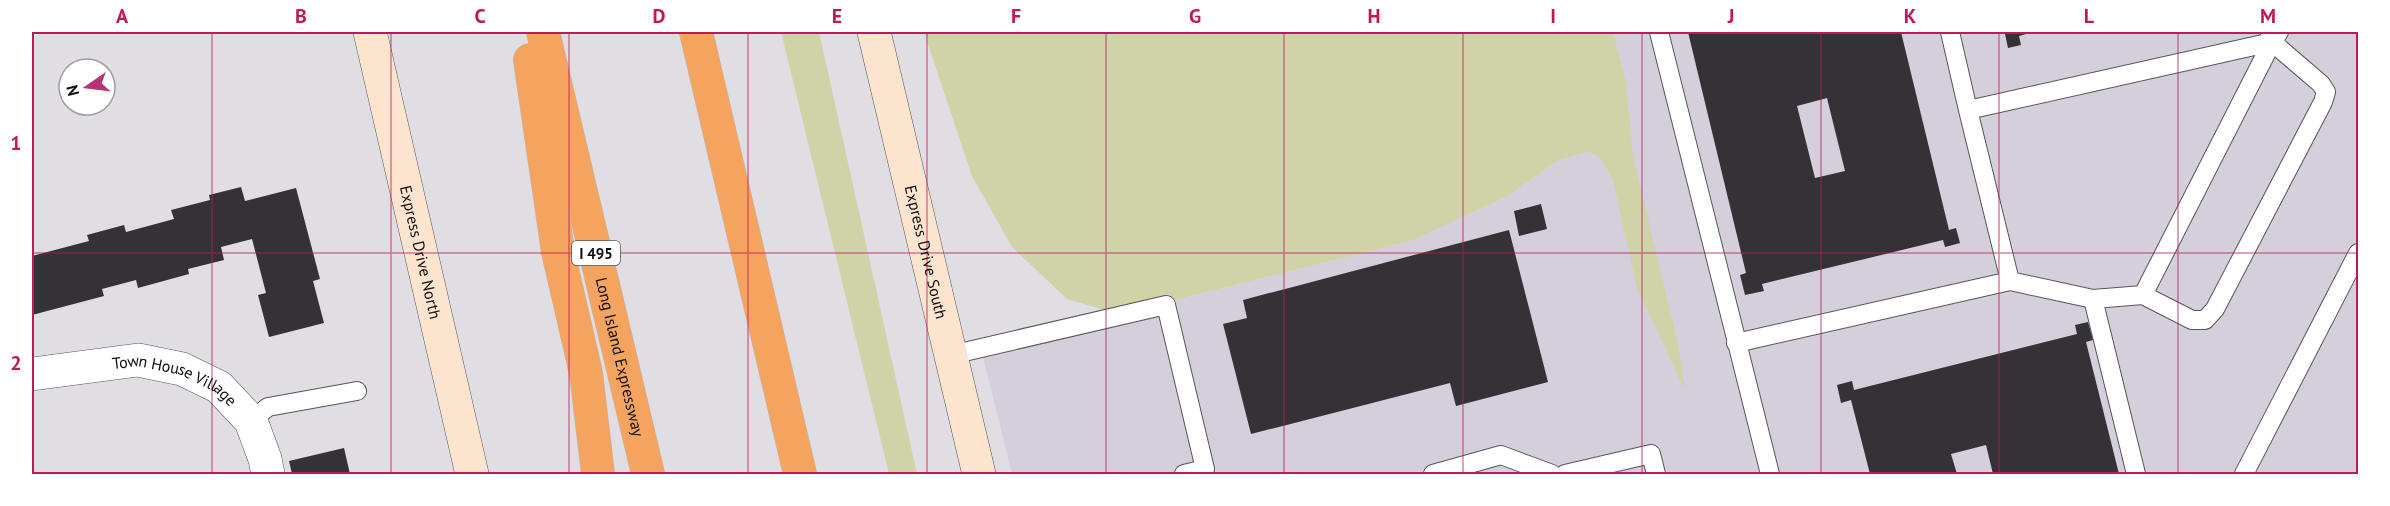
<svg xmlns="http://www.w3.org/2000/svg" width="2390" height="506" viewBox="0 0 2390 506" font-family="'PT Sans',sans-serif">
<rect width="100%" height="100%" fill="#e0dde3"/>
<path fill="#d5cedb" d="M1613 32H2358V474H1012L981 349 1411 241 1506 197 1559 160 1626 81Z"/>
<path fill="#d0d3a8" d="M781 32H819L917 474H889Z
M924 32H1613L1626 81 1633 156 1678 344 1685 391 1637 288 1613 180 1600 157 1588 151 1559 160 1506 197 1411 241 1156 305 1108 311 1067 299 1012 247 972 176Z"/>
<path fill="#343237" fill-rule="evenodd" d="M1688 32H1901L1949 230 1956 228 1960 243 1945 247 1943 240 1762 284 1764 291 1745 295 1740 275 1746 273ZM1827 98 1845 171 1815 178 1797 106Z
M2010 32H2033L2019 36 2021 45 2008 48 2005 34Z
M241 187 245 201 296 188 320 279 313 281 324 323 269 337 258 295 266 293 252 239 221 247 224 260 188 269 189 274 138 288 136 280 102 289 104 296 32 315V256L89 241 87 235 124 225 126 232 174 219 171 210 210 200 209 195Z
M1541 204 1547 229 1519 236 1514 211Z
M1509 230 1548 382 1456 406 1450 383 1251 434 1223 324 1247 318 1243 300Z
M2088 322 2093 340 2086 342 2119 474H1993L1986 445 1951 454 1957 474H1870L1851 400 1841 403 1837 385 1852 381 1854 390 2077 334 2075 325Z
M344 448 350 474H292L289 461Z"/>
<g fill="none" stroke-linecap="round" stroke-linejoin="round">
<g stroke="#57555a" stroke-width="20">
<path id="lane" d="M1659 32 1770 474
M1950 32 1968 110
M2143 295 2192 320H2205L2215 309 2323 102 2326 92 2321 84 2272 42
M2093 299 2143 295 2272 42 2270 33
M1736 343 2010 281
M951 355 1166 305 1205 469 1184 474
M251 421 268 407 357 391
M1433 474 1501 455 1552 474
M1565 474 1651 454 1656 474
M2136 474 2093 299 2010 281 1968 110 2272 42 2279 32
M2244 474 2358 253"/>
</g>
<g stroke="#57555a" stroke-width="34">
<g id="street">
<path id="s1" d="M32 374 138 360 182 369 219 387 251 421 265 459 268 474"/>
</g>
</g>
<g stroke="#57555a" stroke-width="34">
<g id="secondary">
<path id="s2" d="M370 32 472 474"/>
<path id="s3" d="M874 32 979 474"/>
</g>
</g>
<g stroke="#bcbcbc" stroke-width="34">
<g id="highway">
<path id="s4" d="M543 32 648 474"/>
<path d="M696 32 800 474"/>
<path d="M530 60 558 252 586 373 598 474"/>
</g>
</g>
<use href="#lane" stroke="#fff" stroke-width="18"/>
<use href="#street" stroke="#fff" stroke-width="33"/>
<use href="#secondary" stroke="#fce4cf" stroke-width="33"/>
<use href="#highway" stroke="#f4a45f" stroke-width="33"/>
</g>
<path fill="none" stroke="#c2185b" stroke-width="1.5" stroke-opacity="0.55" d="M212 32V474M391 32V474M569 32V474M748 32V474M927 32V474M1106 32V474M1284 32V474M1463 32V474M1642 32V474M1821 32V474M1999 32V474M2178 32V474M32 253H2358"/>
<g text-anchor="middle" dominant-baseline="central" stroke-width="6" stroke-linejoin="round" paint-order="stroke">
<rect fill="#fff" stroke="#575658" stroke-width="1.5" x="572" y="241" width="48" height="24" rx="4.5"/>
<g font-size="15" font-weight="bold" fill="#0f0e10">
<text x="596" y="253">I 495</text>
</g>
<g font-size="16" fill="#0f0e10" stroke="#fff">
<text stroke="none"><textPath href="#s2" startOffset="226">Express Drive North</textPath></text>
<text stroke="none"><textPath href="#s3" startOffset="226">Express Drive South</textPath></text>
<text stroke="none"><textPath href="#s4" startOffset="334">Long Island Expressway</textPath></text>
<text stroke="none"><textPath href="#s1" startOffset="148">Town House Village</textPath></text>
</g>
</g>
<rect width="2390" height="506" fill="none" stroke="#ffffff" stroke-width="66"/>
<g transform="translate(87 87) rotate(256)"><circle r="28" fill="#ffffff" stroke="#9f9f9f" stroke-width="1.5"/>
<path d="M0-4.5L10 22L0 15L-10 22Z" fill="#b83274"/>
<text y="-9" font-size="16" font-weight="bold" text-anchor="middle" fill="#0f0e10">N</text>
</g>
<rect x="33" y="33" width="2324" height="440" fill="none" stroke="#c2185b" stroke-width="2"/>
<g font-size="20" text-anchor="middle" font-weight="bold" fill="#c2185b">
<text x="122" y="23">A</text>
<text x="301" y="23">B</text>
<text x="480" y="23">C</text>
<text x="659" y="23">D</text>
<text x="837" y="23">E</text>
<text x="1016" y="23">F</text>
<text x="1195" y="23">G</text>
<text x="1374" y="23">H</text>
<text x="1553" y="23">I</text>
<text x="1731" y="23">J</text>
<text x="1910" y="23">K</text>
<text x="2089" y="23">L</text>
<text x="2268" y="23">M</text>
<text x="16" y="150">1</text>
<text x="16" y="370">2</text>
</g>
</svg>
